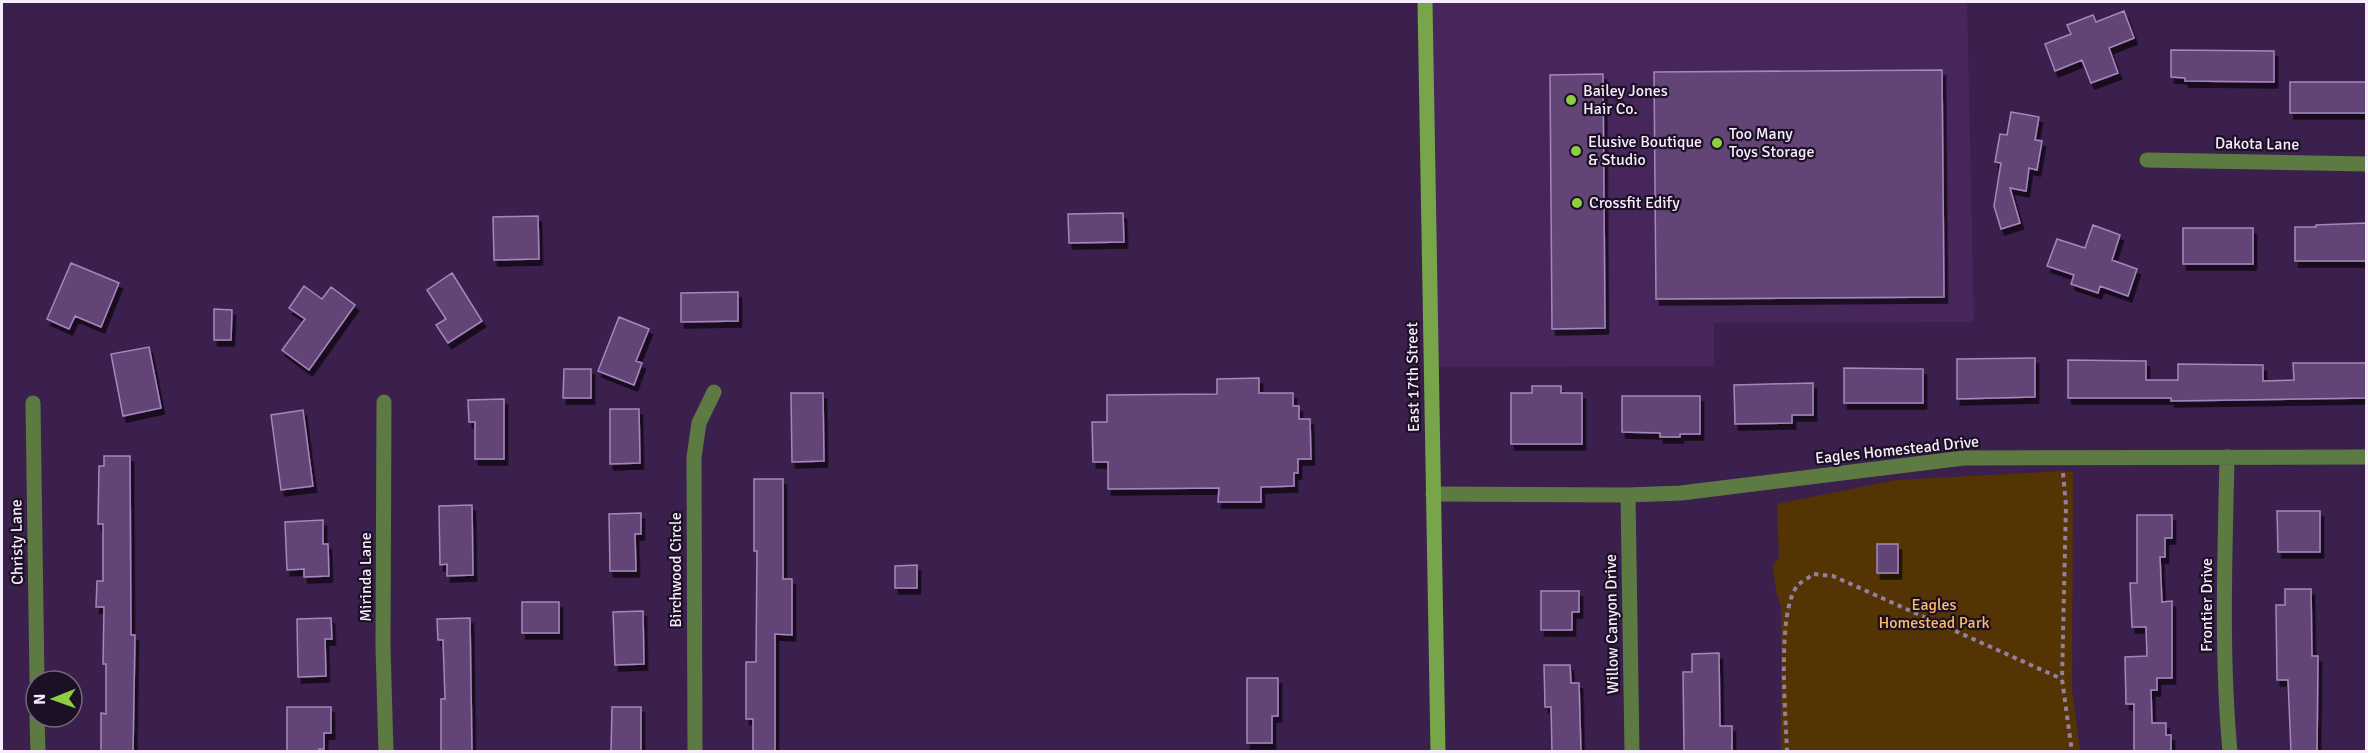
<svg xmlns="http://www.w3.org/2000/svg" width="2368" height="753" viewBox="0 0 2368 753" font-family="Signika,sans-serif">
<defs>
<filter id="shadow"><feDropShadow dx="3.5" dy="6" stdDeviation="0" flood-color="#0009"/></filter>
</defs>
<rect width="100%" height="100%" fill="#3b1f4d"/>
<path fill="#47265b" d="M1427 2H1967L1974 322 1714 323V366L1431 367Z"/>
<path fill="#543403" d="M2063 471 2073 472 2072 690 2080 751H1781V606L1776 591 1773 565 1779 557 1777 504 1896 480Z"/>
<path fill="#624476" stroke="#a686bc" stroke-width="1.5" filter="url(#shadow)" d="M2124 11 2134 38 2109 48 2118 73 2091 83 2082 60 2055 71 2045 44 2071 34 2067 25 2093 15 2096 22Z
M2171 50 2274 51V82L2185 81V78L2171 77Z
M1942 70 1944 297 1656 299 1654 72Z
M1603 74 1605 328 1552 329 1550 75Z
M2290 82H2367V113H2290Z
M2011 112 2039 117 2035 140 2042 141 2037 170 2029 168 2026 191 2010 188 2020 223 2001 229 1994 206 2001 163 1995 162 2000 134 2007 135Z
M1123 213 1124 242 1069 243 1068 214Z
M538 216 539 259 494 260 493 217Z
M2366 223 2367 261H2295V227H2316V225Z
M2093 225 2120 235 2112 260 2137 269 2128 296 2100 286 2098 293 2071 284 2074 275 2047 266 2057 239 2085 248Z
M2183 228H2253V264H2183Z
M71 263 119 283 101 327 75 316 69 329 47 319Z
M452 273 482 321 448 343 436 325 446 319 427 290Z
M304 286 322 299 331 287 355 305 309 370 282 350 305 319 289 308Z
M738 292V321L681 322V293Z
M214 309 232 310 231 340H214Z
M619 317 649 329 636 361 642 363 634 385 598 371Z
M149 347 161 408 123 416 111 354Z
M2035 358V397L1957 399V359Z
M2068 360 2146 361V380H2178V364L2263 365V381L2294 380 2293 363H2367V398L2171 401V398H2068Z
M1844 368 1923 369V403H1844Z
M564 369H591V398H563Z
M1259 378V393H1293V406H1299V419H1310L1311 459H1298V473H1294V486L1261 487V502H1218L1219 488 1108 489V462H1093L1092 422H1107V395L1217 394V379Z
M1813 383V415H1792V423L1735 424 1734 385Z
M1532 386H1561V393H1582V444H1511V393H1532Z
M791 393H823L824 461 792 462Z
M1622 396H1700V434H1680V437H1660V433L1622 432Z
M504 399V459H475V422H469L468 400Z
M610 409H639L640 463 610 464Z
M303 410 313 486 281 490 271 415Z
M104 456H130L131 635H135L133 752H101V713L106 714V664H103L104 607H96L97 581H103V524H98L99 466H104Z
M754 479H783V579H792V635L775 634V752H753V719H746V662H756L757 551H754Z
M472 505 473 575 447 576V564L440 565 439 506Z
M2277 511H2320V552H2278Z
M641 513V534H635L636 571H610L609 514Z
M2137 515H2172V538H2165V557H2160L2162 602 2172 601V678H2157V690H2151L2152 723H2166V735H2171V752H2134V704H2126L2125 657 2147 656 2146 627H2132L2130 583H2137Z
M323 520V544H328L329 576 304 577V569L287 570 285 522Z
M1877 544H1898V573H1877Z
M917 565V588H895V566Z
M2285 589H2311L2312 656H2318L2317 752H2291L2288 680H2277L2276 605H2285Z
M1541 591H1579V612H1572V630H1541Z
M522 602H559V633H522Z
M643 611 644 664 615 665 613 612Z
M331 618 332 639H325L326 676 298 677 297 619Z
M470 618 472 752H441V699H445L443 640H438L437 619Z
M1719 653 1720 726H1732V752L1684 751 1683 672H1692V654Z
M1544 665H1570L1571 683H1579L1581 752H1552L1551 707H1545Z
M1247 678H1278V716H1272V743H1247Z
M287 707H331V733H324V749H319V752H287Z
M612 707H641V752H611Z"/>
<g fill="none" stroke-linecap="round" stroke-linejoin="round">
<path stroke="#9380a0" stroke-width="4" stroke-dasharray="4.5 4.5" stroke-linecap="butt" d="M2063 473 2066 505 2062 679 2072 752
M1787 752C1786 717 1776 610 1798 585 1802 581 1809 578 1813 574L1833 576 2062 679"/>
<path stroke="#5e7a43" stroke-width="15" d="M2147 160 2366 164
M384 402 383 647 386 752
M33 403 37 681
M2227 457C2225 555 2221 654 2230 752
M1433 494 1628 495 1681 493 1964 458 2366 457
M1628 495 1632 752
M37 717 38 752
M695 752 694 457 699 423 714 392"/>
<path stroke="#78a44a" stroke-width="15" d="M1425 2 1438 752"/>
</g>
<g fill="#8ece43" stroke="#1c1024" stroke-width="2">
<circle cx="1571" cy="100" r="6"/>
<circle cx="1717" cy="143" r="6"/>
<circle cx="1576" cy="151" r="6"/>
<circle cx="1577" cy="203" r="6"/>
</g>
<g text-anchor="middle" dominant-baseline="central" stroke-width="4.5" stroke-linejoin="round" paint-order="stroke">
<g font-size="16" fill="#f6ecfe" stroke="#1c1024" text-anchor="start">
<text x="1583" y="91">Bailey Jones<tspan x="1583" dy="18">Hair Co.</tspan></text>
<text x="1729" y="134">Too Many<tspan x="1729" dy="18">Toys Storage</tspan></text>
<text x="1588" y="142">Elusive Boutique<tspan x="1588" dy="18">&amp; Studio</tspan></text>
<text x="1589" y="203">Crossfit Edify</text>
</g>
<g font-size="16" fill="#f6ecfe" stroke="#1c1024">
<text transform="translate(2257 144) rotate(1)">Dakota Lane</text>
<text transform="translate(1413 377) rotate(-91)">East 17th Street</text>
<text transform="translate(1897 450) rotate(-6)">Eagles Homestead Drive</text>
<text transform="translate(17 542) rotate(-91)">Christy Lane</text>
<text transform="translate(676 570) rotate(-90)">Birchwood Circle</text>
<text transform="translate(366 577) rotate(-90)">Mirinda Lane</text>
<text transform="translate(2207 605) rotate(-90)">Frontier Drive</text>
<text transform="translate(1612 624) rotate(-91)">Willow Canyon Drive</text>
</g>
<g font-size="16" fill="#febb65" stroke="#1c1024">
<text x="1934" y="605">Eagles<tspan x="1934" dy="18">Homestead Park</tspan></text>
</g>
</g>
<rect width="2368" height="753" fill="none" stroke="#f6ecfe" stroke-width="6"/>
<g transform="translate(54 699) rotate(269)"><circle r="28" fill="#1c1024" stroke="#73687b" stroke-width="1.5"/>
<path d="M0-4.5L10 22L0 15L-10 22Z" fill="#8ece43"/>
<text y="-9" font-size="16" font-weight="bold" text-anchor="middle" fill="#f6ecfe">N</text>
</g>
</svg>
